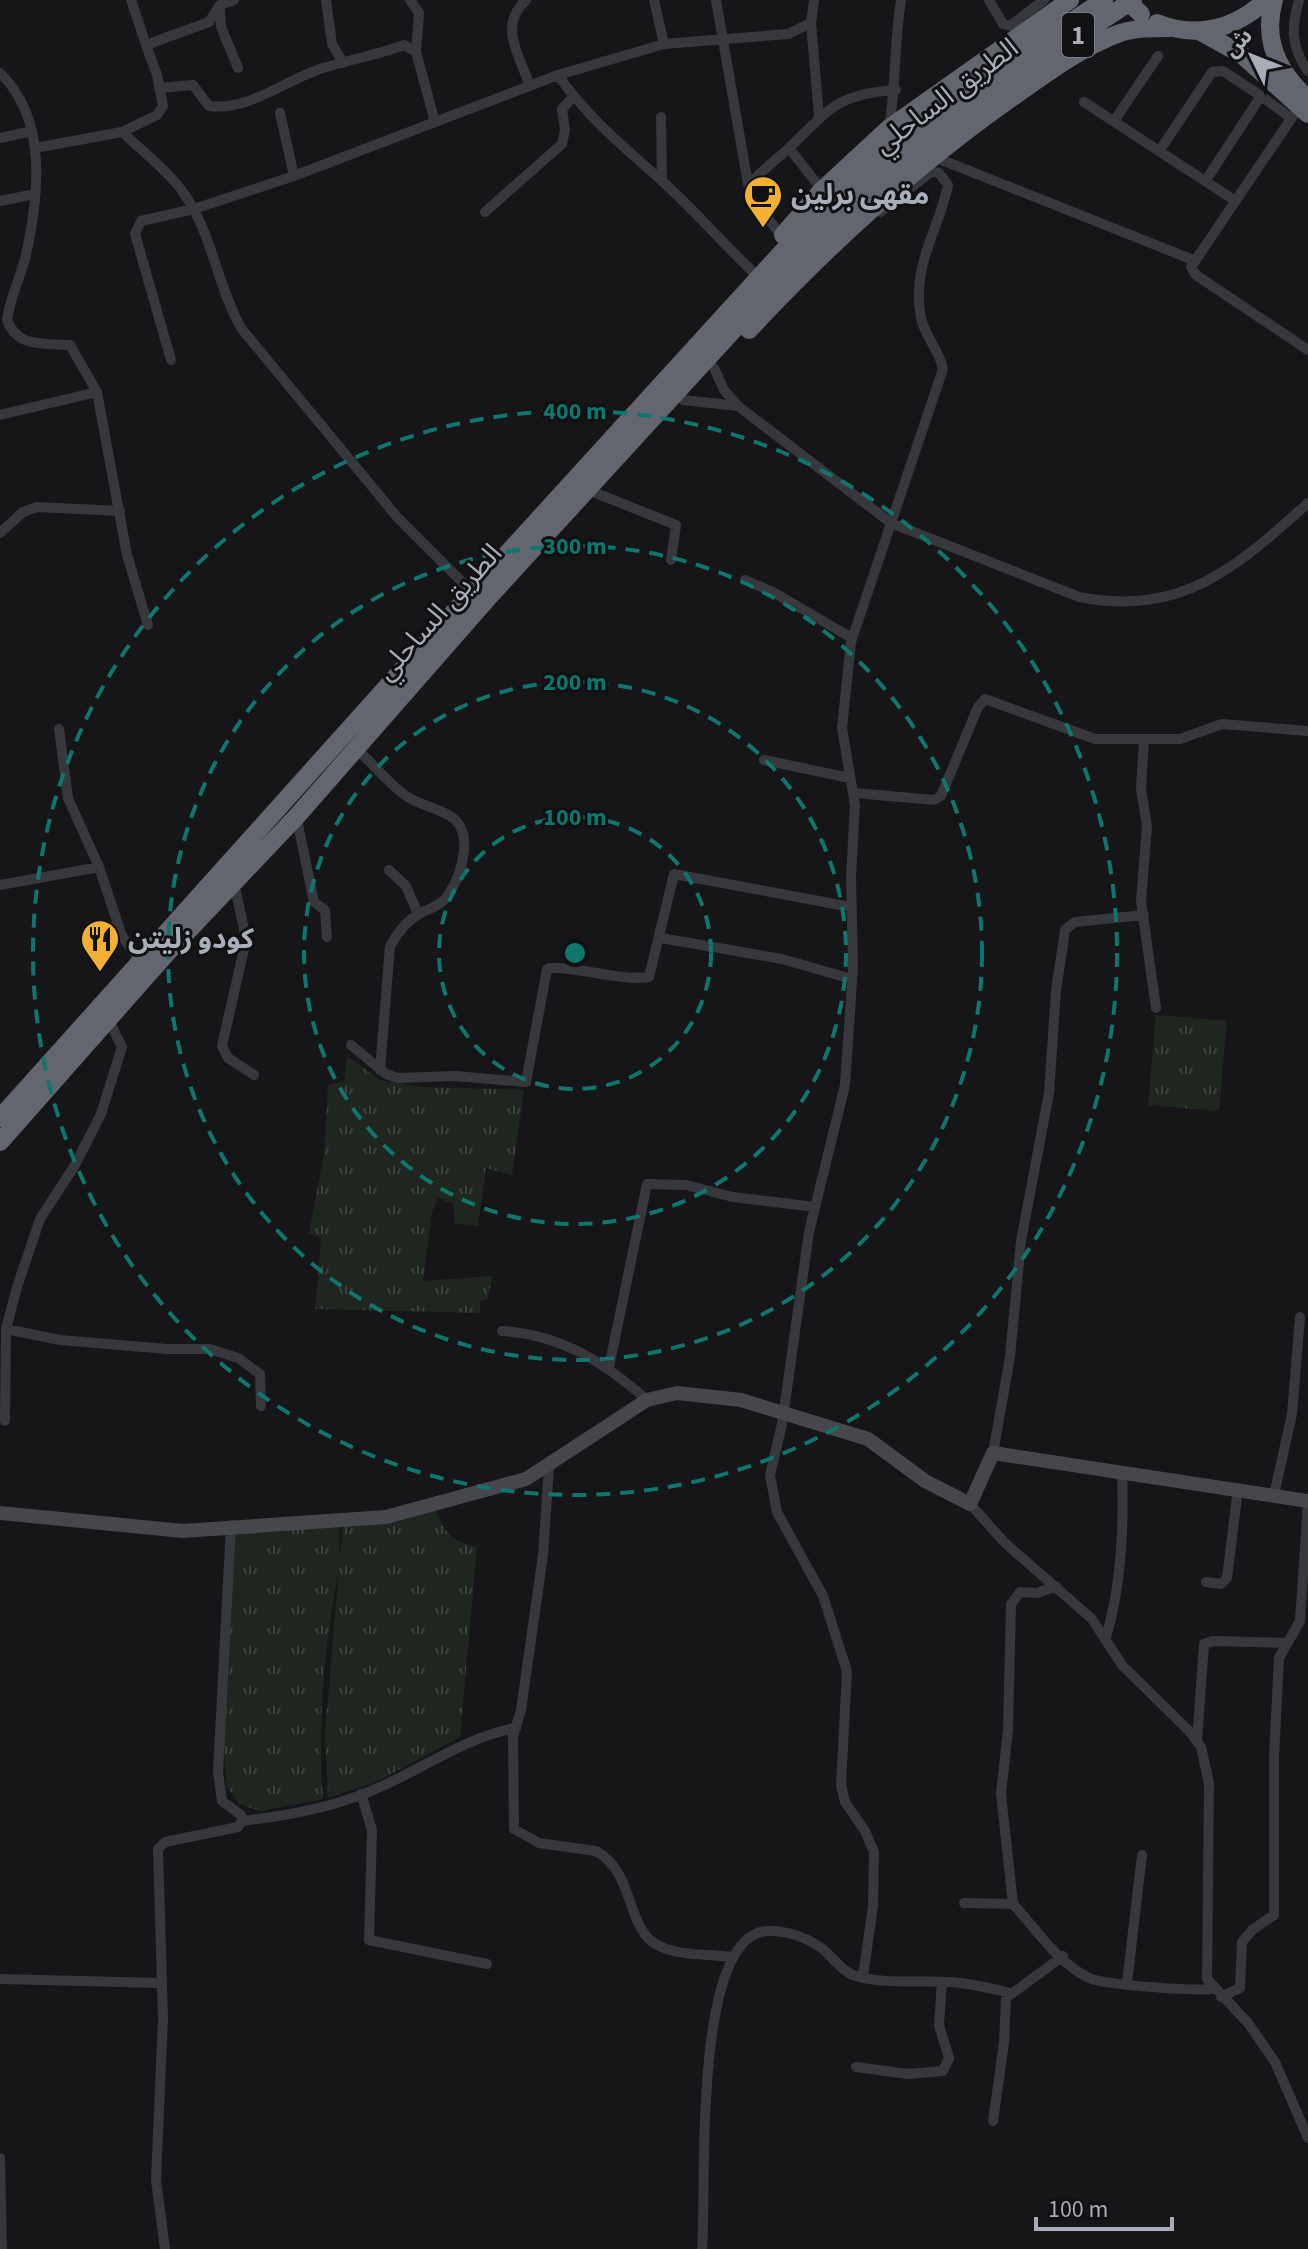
<svg xmlns="http://www.w3.org/2000/svg" width="1308" height="2249" viewBox="0 0 1308 2249" font-family="'Source Sans 3','Noto Sans Arabic',sans-serif">
<defs>
<pattern id="grass-tufts" width="24" height="20" patternUnits="userSpaceOnUse" patternTransform="scale(2)"><rect width="24" height="20" fill="#1e261f"/><path d="M3 7l-1-3M5 7V3M7 7l1-3M15 17l-1-3M17 17v-4M19 17l1-3" fill="none" stroke="#3c433d"/></pattern>
</defs>
<rect width="100%" height="100%" fill="#161618"/>
<path fill="url(#grass-tufts)" d="M1156 1015 1227 1021 1219 1111 1148 1105Z
M347 1056 380 1080 423 1087 524 1090 512 1175 486 1168 478 1226 454 1223V1204L438 1198 432 1212 423 1281 493 1276 487 1300 480 1301V1313L315 1309 321 1238 309 1233 324 1154 328 1085 344 1081Z
M436 1510C445 1533 452 1542 477 1547L460 1737 376 1782 328 1798 325 1733 339 1567C325 1646 317 1719 323 1799L261 1811 239 1804 226 1785 223 1727 236 1528 339 1526 340 1558 343 1527Z"/>
<g fill="none" stroke-linecap="round" stroke-linejoin="round">
<path stroke="#37383d" stroke-width="10" d="M131 0 146 45
M326 0 332 44 343 63
M410 0 419 13 416 52 435 122
M526 0C498 26 519 54 530 86
M654 0 664 44
M716 0 748 184 756 204 782 236
M989 0 1003 24 1010 26 1044 0
M1299 0C1291 27 1291 48 1308 71
M220 10 221 27 238 68
M811 23 819 116
M0 73C48 119 39 195 26 255 21 277 10 297 7 320 17 348 44 343 70 345L97 392 127 555 148 625
M558 75C586 116 624 147 661 180 693 209 722 242 753 272
M159 88 193 85 209 106C249 111 284 81 320 69 348 60 377 55 404 45L416 52
M1261 96 1291 118
M1084 102 1234 200
M1299 107 1191 267 1196 275 1308 350
M280 113 294 176
M661 117 662 181
M1114 121 1158 56
M889 128C896 86 894 44 901 0
M122 132 157 115 163 106 157 75 146 45 209 22 220 5 234 0
M0 138 32 131
M35 148 122 132C144 153 171 173 187 198 213 238 218 287 241 328L398 518 472 592
M1160 150 1212 72 1223 71 1261 96 1206 180
M932 156 1193 260
M748 184 789 148
M822 190 789 148C830 109 836 94 896 90
M0 201 35 194
M485 212 562 144 565 130 562 109 573 97
M171 360 135 234 141 221 194 209 294 176 558 75 664 44 788 34 811 23 814 0
M714 368 724 390 738 406 891 523 1079 597C1182 617 1237 567 1308 503
M683 400 738 406
M0 415 97 392
M588 490 676 525 671 560
M0 533 23 512 37 507 120 511
M745 580 773 592 852 638
M59 729 68 798 99 867 122 936 140 961
M1144 740 1141 789 1147 826 1141 901 1156 1008
M356 748C372 763 387 782 405 795 418 805 436 807 450 816 475 831 462 873 449 894 441 906 430 908 419 914 406 921 397 934 390 946L380 1070
M764 760 850 778
M855 793 934 800 941 796 978 707 985 699 1095 739H1180L1222 724 1308 731
M296 815 314 902 325 910 327 937
M389 870 406 886 418 914
M234 883 244 929V949L222 1046 228 1058 254 1075
M0 885 99 867
M661 938 782 959 852 979
M351 1045 386 1074 398 1078 455 1076 526 1082 547 969C561 963 622 982 649 977L674 874 851 907
M6 1329 60 1340 167 1349H210L238 1358 260 1374 261 1406
M502 1331C560 1334 604 1362 647 1400
M609 1367 647 1184 686 1185 733 1197 815 1207
M5 1421 6 1329 17 1287 40 1219 75 1165 101 1114 122 1047 109 1021
M993 1453 1010 1357 1021 1241 1049 1093 1056 991 1065 930 1075 922 1144 915
M549 1467 543 1555 521 1710 513 1736 514 1829 539 1843 596 1851C636 1873 625 1930 659 1946 680 1956 709 1954 733 1957
M1274 1495 1292 1414 1300 1317
M970 1504 1005 1543 1092 1619 1122 1665 1189 1731 1201 1747 1209 1783 1207 1979 1248 2023 1275 2062 1308 2138
M1206 1582 1221 1584 1227 1578 1238 1489
M1106 1637C1122 1584 1124 1526 1122 1472
M1197 1741 1204 1644 1213 1641 1286 1643
M361 1794 372 1830 369 1940 487 1964
M242 1821C287 1816 339 1806 380 1787 426 1767 466 1737 516 1728
M964 1903 1013 1904C1035 1928 1059 1964 1089 1978 1104 1985 1193 1991 1212 1989
M1013 1904 1001 1794 1008 1730 1011 1604 1020 1592 1037 1593 1056 1586
M863 1976 873 1906 874 1852 865 1831 845 1802 841 1785 847 1671 823 1596 777 1512 770 1475 782 1424 809 1232 845 1085 853 968 851 876 855 805 842 728 851 642 943 369C940 351 925 337 921 318 911 265 938 233 948 185L939 173 932 171 880 212
M0 1979 161 1983
M1127 1983 1142 1855
M1221 1997 1240 1988 1242 1942 1252 1930 1274 1915V1757L1279 1658 1300 1621 1308 1502
M856 2067 908 2074 943 2071 949 2058 939 2025 942 1982
M993 2121 1004 2043 1006 1998 1063 1956
M0 2158 2 2249
M165 2249 156 2180 163 2018 158 1849 165 1842 238 1827 242 1821 241 1815 222 1801 218 1772 231 1525
M702 2249C707 2194 691 1933 768 1931 787 1930 811 1939 825 1951 833 1958 842 1971 853 1975 882 1985 919 1980 950 1982 970 1983 990 1988 1010 1993"/>
<path stroke="#45474d" stroke-width="14" d="M0 1513 183 1531 386 1517 526 1479 647 1400 677 1393 741 1400 868 1439 925 1481 970 1504 993 1453 1308 1501"/>
<path stroke="#63666e" stroke-width="18" d="M1274 0C1262 40 1279 73 1308 99
M1157 23C1197 39 1235 29 1266 0
M1199 31 1241 54 1308 114
M783 235 822 190 889 128 1070 0
M749 330C829 244 914 167 1010 99 1044 75 1081 47 1120 33 1136 28 1152 28 1169 28
M0 1118 472 592 805 227 905 137 959 96 1104 0
M0 1142 167 953 297 816 488 598 814 242 892 170 966 111 1133 0"/>
<path stroke="#63666e" stroke-width="18" d="M1126 0 1141 14"/>
</g>
<g fill="none" stroke="#0f766e" stroke-width="4" stroke-dasharray="14 10">
<circle cx="575" cy="953" r="136"/>
<circle cx="575" cy="953" r="271"/>
<circle cx="575" cy="953" r="407"/>
<circle cx="575" cy="953" r="542"/>
</g>
<defs>
<g id="cafe-pin" transform="scale(2)"><path d="M0 17L-7.5 6A9.5 9.5 0 1 1 7.5 6Z" fill="#f2b134" stroke="#111113"/><path d="M-5.5-4.5H6V0H3Q3 3.5 0 3.5H-2.5Q-5.5 3.5-5.5 0ZM3-3.2v2h1.7v-2ZM-6 4.5H4V6H-6Z" fill="#111"/></g>
<g id="restaurant-pin" transform="scale(2)"><path d="M0 17L-7.5 6A9.5 9.5 0 1 1 7.5 6Z" fill="#f2b134" stroke="#111113"/><path d="M-5-6h1v4h1v-4h1v4h1v-4h1v5L-1.5 .5V6h-2V.5L-5-1ZM5-6V6H3V1.5H1.5Q1.5-4 5-6Z" fill="#111"/></g>
</defs>
<g fill-rule="evenodd">
<use href="#cafe-pin" x="763" y="195"/>
<use href="#restaurant-pin" x="100" y="939"/>
</g>
<g text-anchor="middle" dominant-baseline="central" stroke-width="6" stroke-linejoin="round" paint-order="stroke">
<rect fill="#111113" stroke="#7b7e86" stroke-width="2" x="1062" y="13" width="32" height="44" rx="6"/>
<g font-size="26" font-weight="bold" fill="#a8adb8">
<text x="1078" y="35">1</text>
</g>
<g font-size="28" fill="#a8adb8" stroke="#111113">
<text transform="translate(946 96) rotate(-37)">الطريق الساحلي</text>
<text transform="translate(439 612) rotate(-48)">الطريق الساحلي</text>
</g>
<g font-size="28" font-weight="bold" fill="#a8adb8" stroke="#111113" text-anchor="start">
<text x="791" y="195">مقهى برلين</text>
<text x="128" y="939">كودو زليتن</text>
</g>
</g>
<circle cx="575" cy="953" r="12" fill="#0f766e" stroke="#111113" stroke-width="4"/>
<g font-size="24" text-anchor="middle" font-weight="bold" fill="#0f766e" stroke="#111113" stroke-width="6" stroke-linejoin="round" paint-order="stroke">
<text x="575" y="419">400 m</text>
<text x="575" y="554">300 m</text>
<text x="575" y="690">200 m</text>
<text x="575" y="825">100 m</text>
</g>
<g transform="translate(1252 56) rotate(313)" stroke="#111113" stroke-width="6" paint-order="stroke">
<path d="M0-6L14 30L0 20L-14 30Z" fill="#a8adb8"/>
<text y="-12" font-size="22" font-weight="bold" text-anchor="middle" fill="#a8adb8">ش</text>
</g>
<path d="M1036 2217v12h136v-12" fill="none" stroke="#a8adb8" stroke-width="4"/>
<text x="1048" y="2217" font-size="24" fill="#a8adb8" stroke="#111113" stroke-width="6" paint-order="stroke">100 m</text>
</svg>
